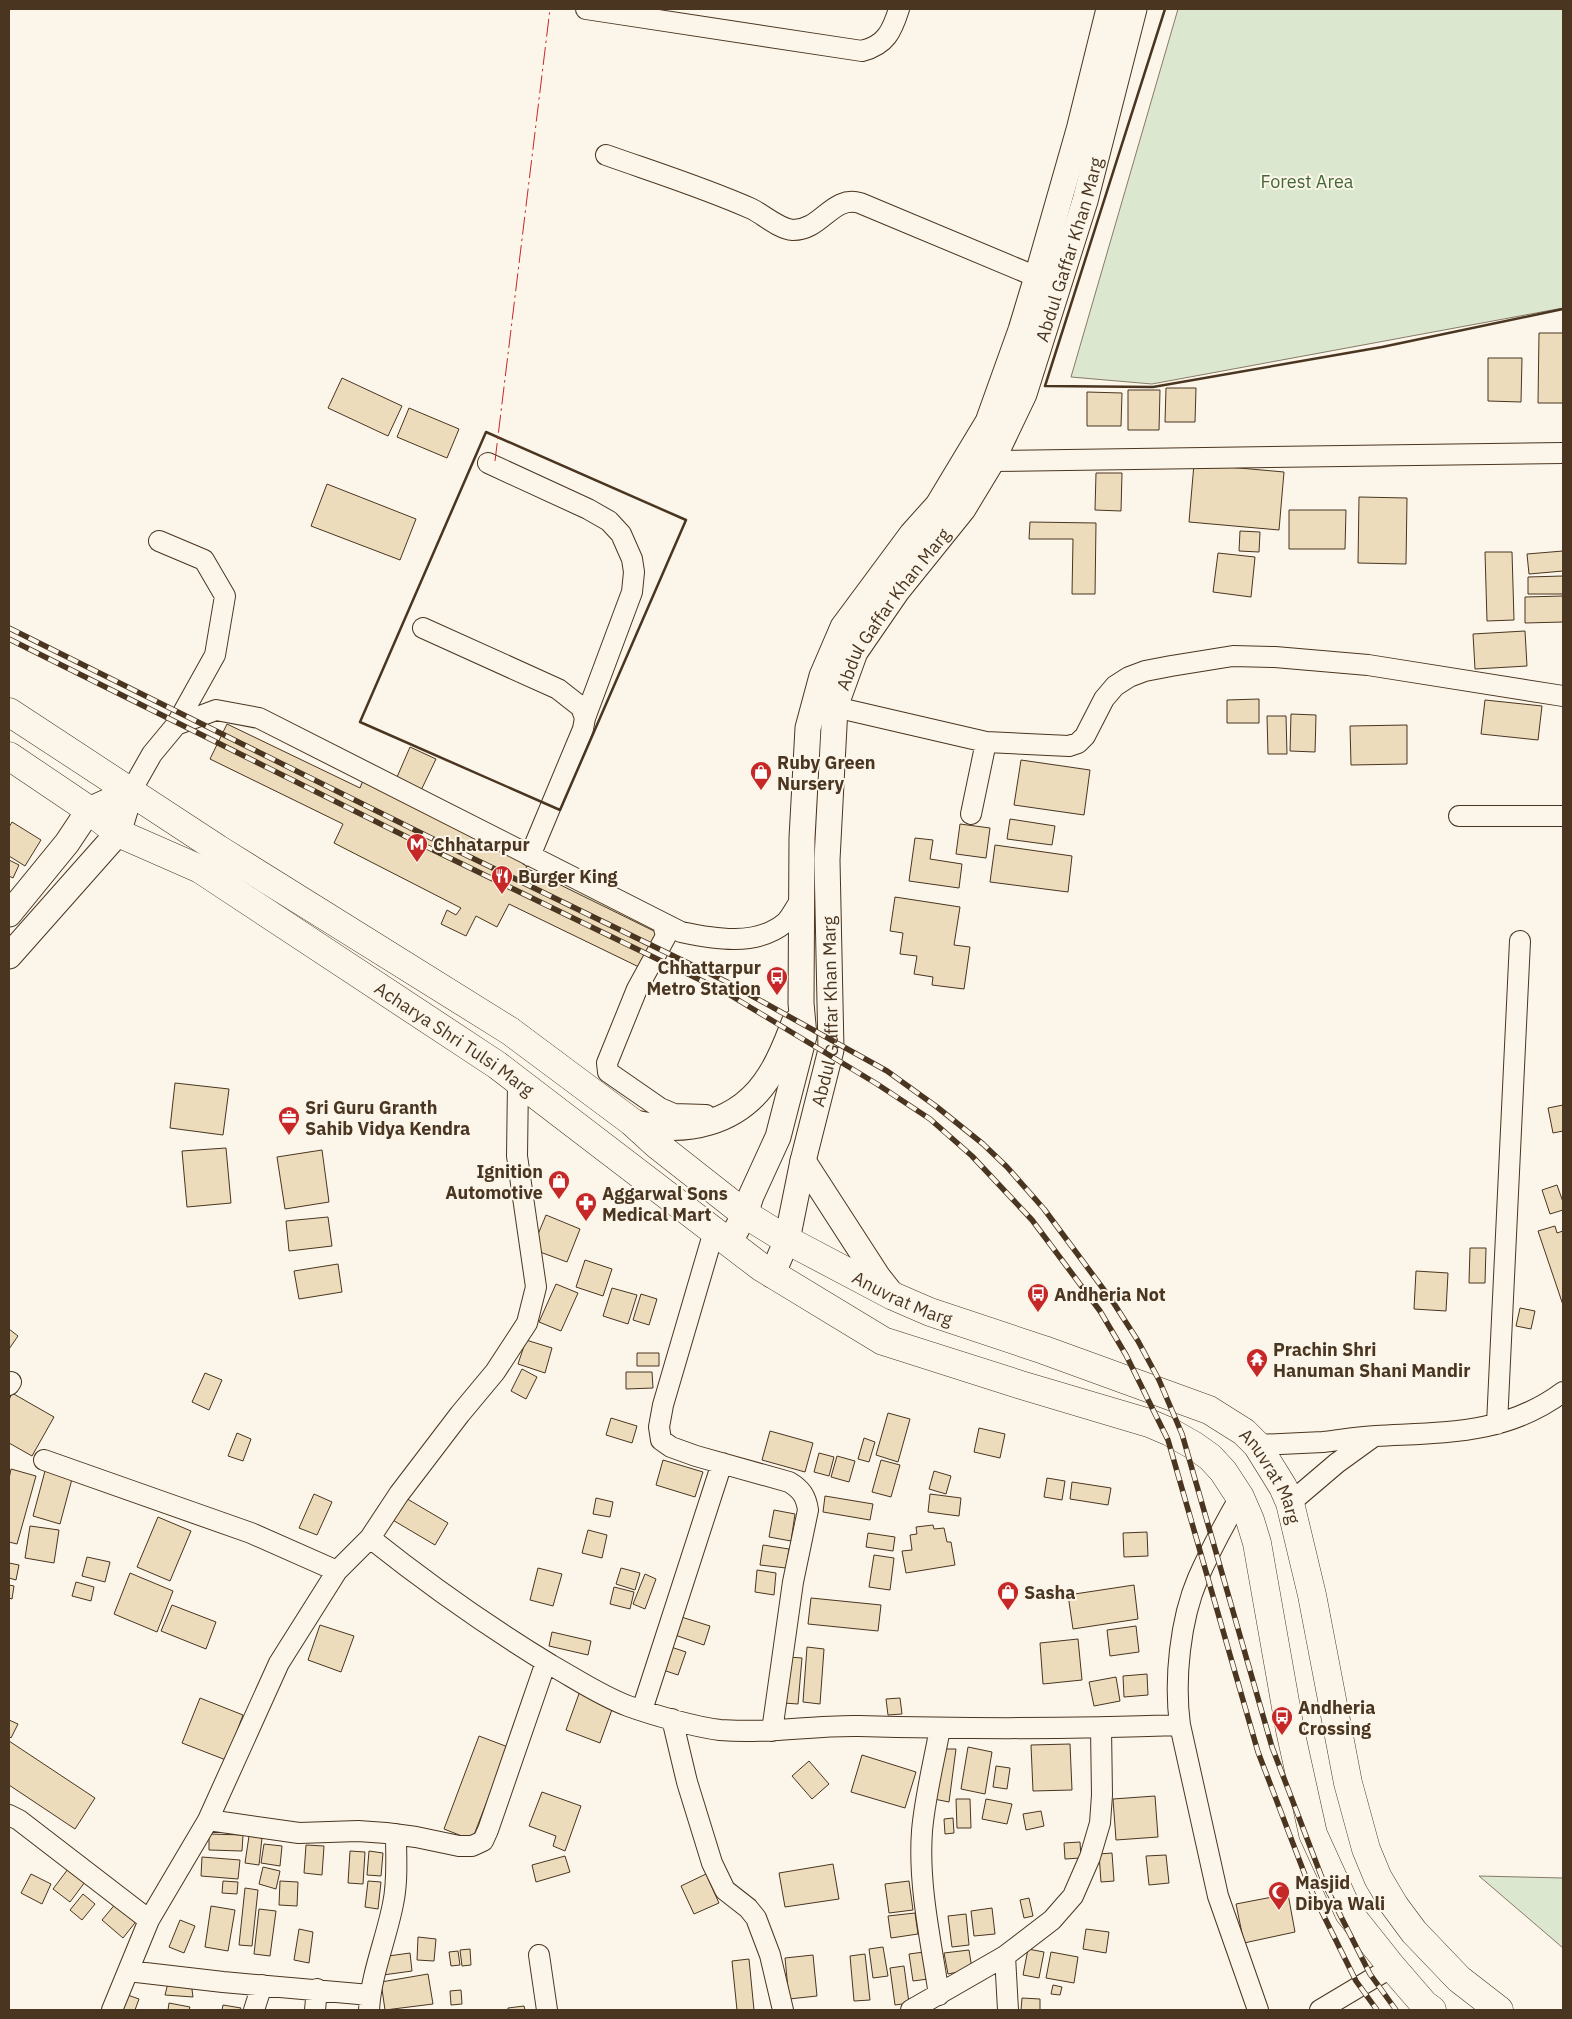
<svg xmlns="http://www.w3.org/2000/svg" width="1572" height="2019" viewBox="0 0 1572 2019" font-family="'IBM Plex Sans',sans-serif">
<rect width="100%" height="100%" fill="#fbf6e9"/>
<path fill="#dce7d0" stroke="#887966" d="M1178 9H1563V308L1152 384 1071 377Z
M1479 1876 1563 1878V1948Z"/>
<path fill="#ecdcbc" stroke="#4a3520" d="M1539 333H1563V403H1538Z
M1488 358H1522L1521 402 1488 401Z
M342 378 402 406 388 436 328 408Z
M1166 388H1196L1195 422H1165Z
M1128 390H1160L1159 430H1128Z
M1087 392 1122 393 1121 426H1087Z
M409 408 459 429 447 458 397 437Z
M1194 464 1284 472 1279 530 1189 522Z
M1096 473H1122L1121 511 1095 510Z
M327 484 416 519 400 560 311 526Z
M1359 497 1407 498 1406 564 1358 563Z
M1289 510H1346L1345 549H1289Z
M1030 522 1096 523 1095 594H1072L1073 539H1029Z
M1240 531 1260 532 1259 552 1239 551Z
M1563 551V571L1529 574 1527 554Z
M1485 552H1512L1514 620 1487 621Z
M1218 553 1255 557 1251 597 1213 592Z
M1563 576V594H1528V577Z
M1563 596V622L1525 623V597Z
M1525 631 1527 666 1475 669 1473 634Z
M1259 699V723H1227V700Z
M1485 700 1542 706 1538 740 1481 734Z
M1291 714 1316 715 1315 752 1290 751Z
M1267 716H1286L1287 754H1268Z
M227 724 360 788 364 778 391 791 410 747 436 759 415 803 530 859 526 868 658 933 641 968 509 904 497 927 476 916 466 936 441 924 447 910 456 915 461 908 334 843 343 824 210 759Z
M1407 725V764L1351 765 1350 726Z
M1021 760 1090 770 1084 815 1014 805Z
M1010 819 1055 826 1052 845 1007 839Z
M12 822 41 840 25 866 9 856V827Z
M960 824 990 828 986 858 956 854Z
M915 838 933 840 930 859 962 864 959 888 909 881Z
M995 845 1072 856 1068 892 990 882Z
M9 860 19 865 13 878 9 876Z
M895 897 960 907 954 945 970 947 964 989 932 985 933 977 914 974 917 956 900 954 903 933 890 931Z
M175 1083 229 1089 223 1135 170 1128Z
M1563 1105V1131L1553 1133 1548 1108Z
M226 1148 231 1203 187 1207 182 1151Z
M322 1150 329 1202 285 1209 277 1157Z
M1557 1185 1563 1202V1210L1550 1214 1542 1190Z
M546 1215 580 1229 567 1262 532 1249Z
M328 1217 332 1246 289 1251 286 1221Z
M1555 1226 1557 1233 1563 1231V1305L1538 1231Z
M1470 1248H1486L1485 1283H1469Z
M585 1260 612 1269 603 1296 576 1287Z
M338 1264 342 1292 299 1299 294 1271Z
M1416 1271 1448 1273 1446 1311 1414 1309Z
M556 1284 578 1293 561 1331 539 1322Z
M612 1288 637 1295 628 1324 603 1316Z
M641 1294 657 1299 649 1325 633 1320Z
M1520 1308 1535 1311 1531 1329 1516 1326Z
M9 1329 18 1336 9 1349Z
M526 1340 552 1348 545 1373 518 1364Z
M637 1353H659V1366H637Z
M522 1369 537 1377 526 1399 511 1391Z
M626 1372H652L653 1388 626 1389Z
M205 1373 222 1380 209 1410 192 1402Z
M12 1393 54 1417 32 1456 9 1443V1400Z
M888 1413 910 1419 898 1462 876 1455Z
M611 1418 637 1426 632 1443 606 1435Z
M979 1428 1005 1434 1000 1458 974 1452Z
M770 1431 813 1443 805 1472 762 1460Z
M237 1433 251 1439 243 1461 228 1456Z
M864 1438 875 1442 869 1462 858 1459Z
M819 1453 834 1457 829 1476 814 1472Z
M837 1456 855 1461 849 1482 831 1477Z
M663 1460 703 1472 695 1497 656 1485Z
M881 1460 900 1465 891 1497 872 1492Z
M11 1469 36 1476 17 1544 9 1542V1479Z
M45 1471 72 1479 60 1524 33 1516Z
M934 1471 951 1476 946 1494 929 1489Z
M1047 1478 1065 1481 1062 1500 1044 1497Z
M1072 1482 1111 1488 1108 1505 1070 1499Z
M314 1494 332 1502 317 1535 299 1528Z
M930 1494 961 1498 959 1516 928 1512Z
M825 1496 873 1504 870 1520 823 1512Z
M404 1497 448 1523 435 1545 391 1519Z
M596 1498 613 1502 610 1517 593 1514Z
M774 1510 795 1514 791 1541 769 1537Z
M158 1517 191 1531 170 1581 137 1567Z
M933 1525 934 1529 944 1528 947 1542H951L955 1565 906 1573 902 1551 912 1550 910 1535 917 1534 916 1527Z
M30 1526 59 1530 54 1563 25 1558Z
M588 1530 607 1535 602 1558 582 1553Z
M1147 1532 1148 1556 1124 1557 1123 1533Z
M868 1533 895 1537 893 1551 866 1547Z
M763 1545 789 1549 786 1568 760 1565Z
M874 1555 894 1558 890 1590 869 1587Z
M87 1557 110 1562 105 1582 82 1576Z
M9 1563 19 1565 16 1580 9 1578Z
M538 1568 562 1574 553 1606 530 1600Z
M621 1568 640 1573 635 1590 616 1584Z
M757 1570 776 1573 774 1595 755 1592Z
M130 1573 173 1591 157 1632 114 1614Z
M645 1574 656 1579 645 1609 633 1604Z
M76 1582 94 1587 91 1601 72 1596Z
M9 1585 14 1586 12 1599 9 1598Z
M1134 1585 1138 1619 1073 1629 1068 1595Z
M614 1587 634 1592 630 1609 610 1604Z
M811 1598 881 1605 878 1631 808 1624Z
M172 1605 216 1622 206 1649 161 1631Z
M675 1615 710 1626 704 1645 669 1633Z
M320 1625 354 1636 341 1672 308 1660Z
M1136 1626 1139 1652 1110 1656 1107 1630Z
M552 1632 591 1641 588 1655 549 1646Z
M1078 1639 1082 1680 1043 1684 1040 1643Z
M665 1645 686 1652 678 1675 657 1668Z
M807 1647 824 1649 820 1704 803 1702Z
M788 1657 802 1658 798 1704 784 1703Z
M1147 1674 1148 1695 1124 1697 1123 1676Z
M1116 1677 1120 1701 1094 1706 1089 1682Z
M580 1691 614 1704 600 1743 566 1730Z
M200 1698 243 1715 226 1760 182 1743Z
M900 1698 902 1714 888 1715 886 1699Z
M9 1720 18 1724 11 1738 9 1736Z
M479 1736 508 1747 472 1840 444 1829Z
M9 1741 95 1798 75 1829 9 1785Z
M1070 1744 1072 1790 1033 1791 1031 1745Z
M968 1747 992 1752 985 1794 961 1789Z
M942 1749H956L949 1802 934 1799Z
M862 1755 916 1772 905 1808 851 1792Z
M809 1761 829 1784 812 1799 792 1776Z
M996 1766 1010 1768 1007 1789 993 1787Z
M542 1792 581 1806 565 1851 553 1846 556 1836 529 1826Z
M1155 1796 1158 1837 1116 1840 1113 1799Z
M956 1799H970L971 1828H957Z
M986 1799 1012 1804 1007 1824 982 1819Z
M1041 1811 1044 1826 1026 1830 1023 1814Z
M953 1818 954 1833 945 1834 944 1819Z
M209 1834 243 1835 242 1851 209 1850Z
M249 1836 262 1838 259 1865 245 1863Z
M1080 1842 1081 1858 1065 1859 1064 1843Z
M264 1844 282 1846 280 1866 261 1863Z
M306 1845 324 1846 322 1875 304 1873Z
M350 1851 365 1852 363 1884 348 1883Z
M369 1851 383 1853 381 1876 367 1875Z
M1112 1853 1114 1881 1101 1882 1099 1854Z
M1166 1855 1169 1883 1149 1885 1146 1856Z
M565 1856 570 1872 536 1882 532 1865Z
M202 1857 240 1860 238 1879 201 1876Z
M833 1864 839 1899 785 1907 779 1873Z
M71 1865 88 1878 70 1902 53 1889Z
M263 1867 280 1871 276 1889 259 1884Z
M31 1874 51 1884 42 1904 21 1893Z
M706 1874 719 1903 694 1914 681 1886Z
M223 1881 238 1882 237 1894 222 1893Z
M280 1881 298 1882 297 1906 279 1905Z
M368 1881 381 1882 378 1909 365 1907Z
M909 1881 913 1910 889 1913 885 1884Z
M245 1888 258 1890 252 1946 239 1945Z
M83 1894 95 1904 82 1920 70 1910Z
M1288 1894 1295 1932 1244 1943 1236 1904Z
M1029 1898 1033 1916 1024 1918 1020 1900Z
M117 1902 138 1919 123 1938 102 1920Z
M211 1906 235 1910 228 1951 205 1947Z
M992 1908 995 1934 974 1936 971 1911Z
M259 1909 276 1911 270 1956 254 1954Z
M915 1913 918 1934 891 1938 888 1916Z
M966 1914 969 1945 952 1947 948 1916Z
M180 1920 195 1926 184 1953 169 1947Z
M299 1929 313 1932 309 1963 294 1960Z
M1086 1929 1109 1932 1106 1953 1083 1949Z
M418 1937 436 1939 434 1961 417 1960Z
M883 1947 888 1976 873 1978 869 1949Z
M470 1949 471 1965 462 1966 460 1950Z
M1028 1949 1044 1952 1039 1978 1023 1975Z
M969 1950 972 1969 948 1974 944 1953Z
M458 1951 460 1965 451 1966 449 1952Z
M924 1952 928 1979 913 1981 909 1954Z
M1051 1952 1078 1957 1074 1983 1046 1978Z
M410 1953 412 1971 383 1975 381 1957Z
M865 1954 870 2000 854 2001 850 1956Z
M813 1955 817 1996 789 1999 785 1958Z
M749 1959 754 2010H737L732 1961Z
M904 1966 909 2003 895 2005 890 1968Z
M428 1974 433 2004 385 2010 381 1982Z
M169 1979 191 1982 193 1997 165 1995Z
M1053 1985 1062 1987 1060 1995 1051 1994Z
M461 1990 462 2004 451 2005 450 1991Z
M122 1993 139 1999 135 2010H116Z
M1022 1998 1040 1999V2010H1021Z
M169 2003 190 2007 189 2010H168Z
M223 2005 241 2008 240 2010H222Z
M524 2006 525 2010H508V2008Z"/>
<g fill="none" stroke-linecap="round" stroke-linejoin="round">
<g stroke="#4a3520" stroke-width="22">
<path id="minor" d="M586 9 862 51C886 45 892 31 899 9
M606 155C654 172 705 188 752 209 764 215 779 229 793 230 822 230 832 195 860 203L1037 277
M992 461 1563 453
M488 463 588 509 609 521 621 534 632 559 634 572 632 592 585 718
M159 541 204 560 225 596 215 655 176 725
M423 628 558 689 581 707 585 718 583 729 530 856
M835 707 986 742 1069 746 1078 743 1085 736 1104 699 1115 686 1129 677 1145 671 1171 666 1233 656 1275 657 1368 665 1563 696
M131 791 152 754 176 725 216 710 259 718 681 932C714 939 757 947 786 922 792 916 796 906 801 900
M971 814 986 742
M1459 816H1563
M663 924 666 936 637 989 607 1063 608 1072 660 1108 674 1114 706 1115
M714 1231 663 1405 659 1427 661 1440 671 1447 696 1456 789 1482C801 1489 806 1496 808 1510L793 1582 772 1731
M9 1385 11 1382
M1497 1424 1520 941
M1257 1445C1279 1444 1301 1443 1323 1442 1341 1440 1358 1437 1376 1436 1445 1432 1505 1435 1563 1392
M44 1460 251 1533 337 1571
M1240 1497C1225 1523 1210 1551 1198 1578 1180 1620 1174 1680 1180 1725L1218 1896 1258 2010
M1290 1503 1337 1463 1373 1437
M370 1538C429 1585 487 1626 551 1665 576 1679 601 1696 628 1706 653 1715 695 1727 720 1730 767 1734 813 1725 859 1726 966 1729 1073 1729 1180 1725
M642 1710 722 1463
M672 1719 687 1782 712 1863 725 1890 748 1908 756 1918 770 1955 783 2010
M9 1815 19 1820 149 1920
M208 1820 299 1833 358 1831 386 1833 416 1837 459 1846H472L483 1841 488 1830 546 1662
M539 1955 547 2010
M1005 1956 1008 2010
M128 1971 223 1982 370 1995
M939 1995C931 1941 918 1885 922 1831 925 1796 934 1762 940 1728
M112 2010 149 1920 208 1820 279 1663 337 1571 370 1538 399 1494 460 1414 495 1372 527 1323 536 1287 517 1156 518 1081
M254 2010 262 1985
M315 2010 317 1989
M369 2010C371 1974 386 1940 393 1904 398 1881 396 1858 396 1834
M911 2010 1005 1956 1052 1920 1073 1896 1090 1857 1100 1823 1102 1795 1101 1728
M1320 2010 1392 1967"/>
</g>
<g stroke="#4a3520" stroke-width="27">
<g id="major">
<path d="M9 914 67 843 89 810 131 791"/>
<path d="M9 956 118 833 131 791"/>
<path d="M632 1122C685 1136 740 1124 770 1075 781 1058 787 1041 794 1023"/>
<path d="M803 1161 878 1277 893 1296"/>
<path d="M729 1243 745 1214 751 1196 778 1137 804 1036 801 1003 802 838 808 728 822 676 843 627 912 534 938 505 988 422 1021 330 1037 277 1079 130 1109 9"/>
<path id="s1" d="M772 1275 787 1240 803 1161 831 1050 827 860 835 707 855 652 897 591 963 509 992 461 1024 394 1085 201 1134 9"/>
</g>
</g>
<g stroke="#4a3520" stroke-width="29">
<g id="highway">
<path id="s2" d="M9 712 218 849 510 1031 632 1122 656 1144 745 1214 787 1240 893 1296 930 1312 1044 1350 1209 1410 1244 1432 1257 1445 1283 1487 1290 1503 1312 1595 1348 1783 1366 1849 1378 1878 1394 1905 1414 1932 1459 1979 1499 2010"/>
<path id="s3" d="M9 756 89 810 118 833 200 869 497 1065 761 1267 883 1341 1021 1385 1149 1423 1170 1432 1193 1445 1210 1457 1223 1471 1240 1497 1250 1520 1257 1543 1290 1730 1313 1834 1349 1913 1392 1967 1424 2004 1432 2010"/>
</g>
</g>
<use href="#minor" stroke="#fbf6e9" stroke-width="20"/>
<use href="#major" stroke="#fbf6e9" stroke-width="25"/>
<use href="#highway" stroke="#fbf6e9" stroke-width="28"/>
<g stroke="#4a3520" stroke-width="5.5">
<path id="rail" d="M9 628 427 836 727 982 887 1071 937 1107 983 1144 1007 1167 1044 1209 1113 1302 1138 1341 1159 1380 1182 1434 1272 1747 1324 1883 1370 1974 1396 2010
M9 639 423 845 725 992 877 1084 930 1119 972 1156 1032 1220 1100 1311 1126 1355 1168 1440 1258 1752 1310 1888 1356 1981 1377 2010"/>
</g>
<use href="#rail" stroke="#fbf6e9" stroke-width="4" stroke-dasharray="11" stroke-linecap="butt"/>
<path stroke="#4a3520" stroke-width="2.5" d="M1165 9 1045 386 1153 387 1382 347 1563 309
M486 432 686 520 560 810 360 722Z"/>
<path stroke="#c62828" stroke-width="1" stroke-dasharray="18 4 2.5 4" stroke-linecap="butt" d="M495 461 550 9"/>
</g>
<defs>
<g id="shop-pin" transform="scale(1.125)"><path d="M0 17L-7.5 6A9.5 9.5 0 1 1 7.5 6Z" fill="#c62828" stroke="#fbf6e9"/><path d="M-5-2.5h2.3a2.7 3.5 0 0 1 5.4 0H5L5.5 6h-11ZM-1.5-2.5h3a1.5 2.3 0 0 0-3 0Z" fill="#fff"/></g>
<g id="metro-pin" transform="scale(1.125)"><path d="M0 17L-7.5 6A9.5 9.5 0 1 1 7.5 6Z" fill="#c62828" stroke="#fbf6e9"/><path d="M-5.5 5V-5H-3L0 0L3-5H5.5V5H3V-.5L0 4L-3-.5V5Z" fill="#fff"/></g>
<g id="restaurant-pin" transform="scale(1.125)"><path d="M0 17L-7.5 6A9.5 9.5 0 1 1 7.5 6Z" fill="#c62828" stroke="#fbf6e9"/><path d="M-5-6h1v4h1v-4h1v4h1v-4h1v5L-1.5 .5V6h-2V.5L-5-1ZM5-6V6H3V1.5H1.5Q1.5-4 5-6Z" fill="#fff"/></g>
<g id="bus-pin" transform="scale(1.125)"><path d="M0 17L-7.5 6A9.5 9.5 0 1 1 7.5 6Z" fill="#c62828" stroke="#fbf6e9"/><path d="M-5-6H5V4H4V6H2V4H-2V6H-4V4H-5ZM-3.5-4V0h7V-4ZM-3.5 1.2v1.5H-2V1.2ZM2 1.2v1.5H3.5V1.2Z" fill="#fff"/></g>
<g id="office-pin" transform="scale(1.125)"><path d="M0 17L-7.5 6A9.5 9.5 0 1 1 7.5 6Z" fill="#c62828" stroke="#fbf6e9"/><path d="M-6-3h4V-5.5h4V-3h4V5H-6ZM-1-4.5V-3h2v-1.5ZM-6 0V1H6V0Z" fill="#fff"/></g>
<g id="pharmacy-pin" transform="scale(1.125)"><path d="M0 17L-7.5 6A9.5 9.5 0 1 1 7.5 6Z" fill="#c62828" stroke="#fbf6e9"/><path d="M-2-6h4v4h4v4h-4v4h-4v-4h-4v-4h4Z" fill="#fff"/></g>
<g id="temple-pin" transform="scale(1.125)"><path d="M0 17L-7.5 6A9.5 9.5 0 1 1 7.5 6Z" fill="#c62828" stroke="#fbf6e9"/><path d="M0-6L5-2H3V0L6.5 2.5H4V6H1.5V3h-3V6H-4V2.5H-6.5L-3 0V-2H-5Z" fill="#fff"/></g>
<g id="mosque-pin" transform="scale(1.125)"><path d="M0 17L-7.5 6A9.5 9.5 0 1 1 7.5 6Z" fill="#c62828" stroke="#fbf6e9"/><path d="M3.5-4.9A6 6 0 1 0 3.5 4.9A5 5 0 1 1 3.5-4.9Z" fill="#fff"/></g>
</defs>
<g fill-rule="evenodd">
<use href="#shop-pin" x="761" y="772"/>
<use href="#metro-pin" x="417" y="844"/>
<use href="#restaurant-pin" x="502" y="876"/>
<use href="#bus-pin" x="777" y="977"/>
<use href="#office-pin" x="289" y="1117"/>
<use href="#shop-pin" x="559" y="1181"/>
<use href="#pharmacy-pin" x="586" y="1203"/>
<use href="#bus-pin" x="1038" y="1294"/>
<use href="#temple-pin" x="1257" y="1359"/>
<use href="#shop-pin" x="1008" y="1592"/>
<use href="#bus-pin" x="1282" y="1717"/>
<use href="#mosque-pin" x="1279" y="1892"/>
</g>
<g text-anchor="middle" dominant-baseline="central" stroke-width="4" stroke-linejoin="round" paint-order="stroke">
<g font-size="18" fill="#436837" stroke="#fbf6e9">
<text x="1307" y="181">Forest Area</text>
</g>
<g font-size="18" fill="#4a3520" stroke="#fbf6e9">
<text stroke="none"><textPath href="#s1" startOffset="1096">Abdul Gaffar Khan Marg</textPath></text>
<text stroke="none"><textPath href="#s1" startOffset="691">Abdul Gaffar Khan Marg</textPath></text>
<text stroke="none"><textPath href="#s1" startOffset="271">Abdul Gaffar Khan Marg</textPath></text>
<text stroke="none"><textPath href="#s3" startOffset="529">Acharya Shri Tulsi Marg</textPath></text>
<text stroke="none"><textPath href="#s2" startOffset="1071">Anuvrat Marg</textPath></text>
<text stroke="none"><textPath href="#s2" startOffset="1491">Anuvrat Marg</textPath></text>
</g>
<g font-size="18" font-weight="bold" fill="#4a3520" stroke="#fbf6e9" text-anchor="start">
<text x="777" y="762">Ruby Green<tspan x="777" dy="21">Nursery</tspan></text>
<text x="433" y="844">Chhatarpur</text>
<text x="518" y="876">Burger King</text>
<text x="761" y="967" text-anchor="end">Chhattarpur<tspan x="761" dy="21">Metro Station</tspan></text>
<text x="305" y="1107">Sri Guru Granth<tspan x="305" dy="21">Sahib Vidya Kendra</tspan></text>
<text x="543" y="1171" text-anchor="end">Ignition<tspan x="543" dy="21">Automotive</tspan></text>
<text x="602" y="1193">Aggarwal Sons<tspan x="602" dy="21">Medical Mart</tspan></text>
<text x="1054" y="1294">Andheria Not</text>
<text x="1273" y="1349">Prachin Shri<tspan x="1273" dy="21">Hanuman Shani Mandir</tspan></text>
<text x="1024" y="1592">Sasha</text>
<text x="1298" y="1707">Andheria<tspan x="1298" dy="21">Crossing</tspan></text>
<text x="1295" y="1882">Masjid<tspan x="1295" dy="21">Dibya Wali</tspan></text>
</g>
</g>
<rect width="1572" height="2019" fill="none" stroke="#4a3520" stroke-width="20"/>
</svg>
